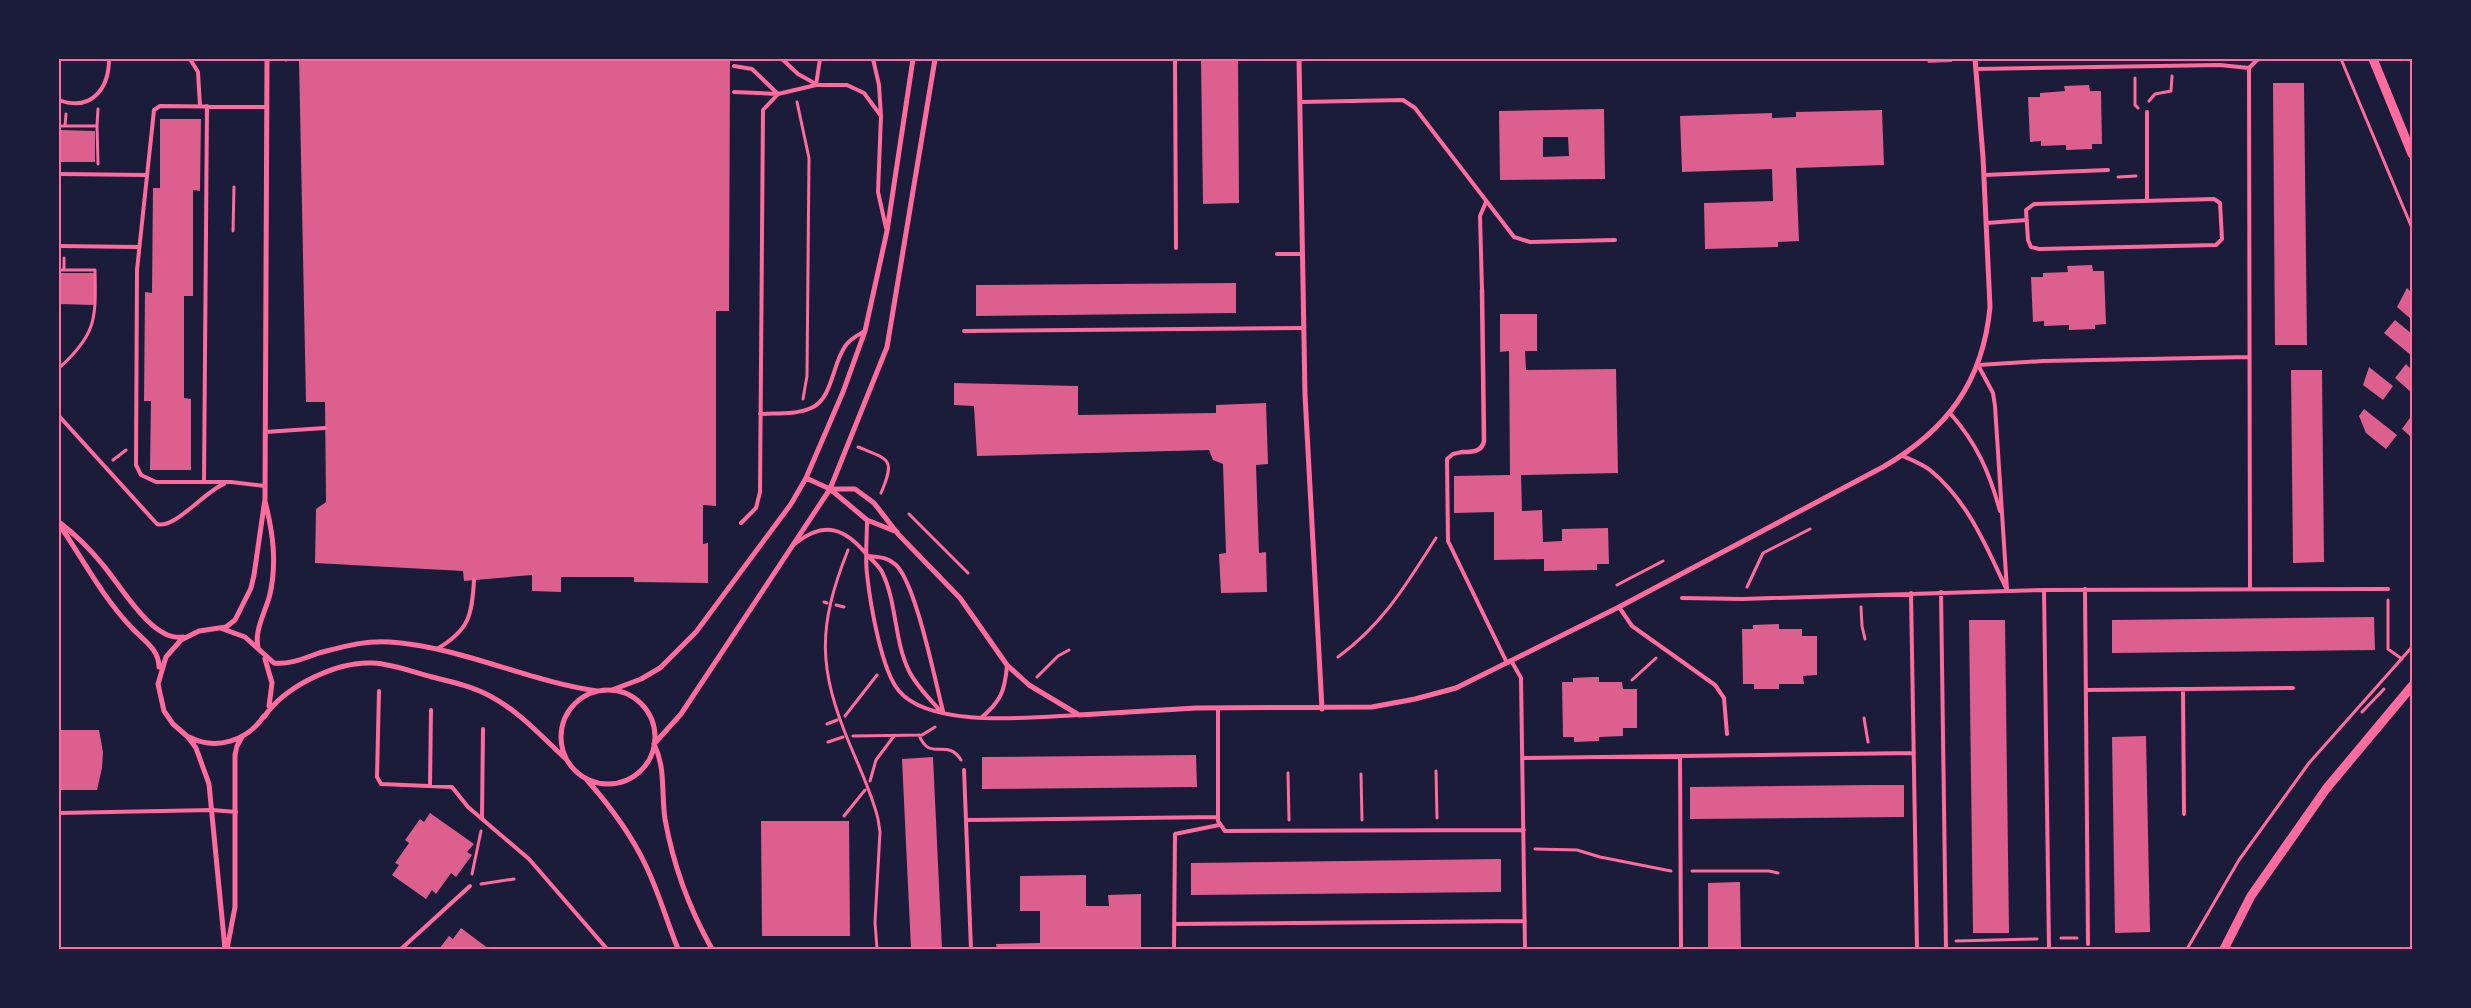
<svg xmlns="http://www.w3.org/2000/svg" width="2471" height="1008" viewBox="0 0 2471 1008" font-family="Barlow,sans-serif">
<rect width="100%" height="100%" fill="#1b1b3a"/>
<path fill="#dd5f8e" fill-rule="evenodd" d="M299 59H730L729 311H716V506L703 505V544L708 543V583L634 582V577H561V592L532 591V575L464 581 463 571 315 563 316 509 326 502 325 402H306Z
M1201 59H1238L1239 203 1203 204Z
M1927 59H1952V62L1928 63Z
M2273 83H2304L2307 345H2275Z
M2089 85 2090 91H2101L2102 144H2092V149L2066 150V145L2041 146V141L2030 142 2028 97H2040V93L2065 91 2064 86Z
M1604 109 1605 179 1500 180 1499 111ZM1543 137H1568L1569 156 1543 157Z
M1882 110 1884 165 1796 168 1799 241 1778 242V247L1705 249 1704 203 1773 201 1772 169 1682 172 1680 116 1772 113V118L1796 117V112Z
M160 119H201L200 191 193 190V296H184V398L191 399V470H150L151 401H144L145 292 152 293 153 188H160Z
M59 130 95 131V162H59Z
M2092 265 2093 271H2104L2106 324 2095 325V329L2069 330V325L2044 326V321L2033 322 2031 277H2043V273L2068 272 2067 266Z
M59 273H94V305L59 304Z
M1236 283V313L976 316V285Z
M2407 288 2412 293V320L2397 307Z
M1500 314H1537V351H1525L1526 370 1616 369 1618 473 1521 475 1522 511 1542 510 1543 542 1562 541V529L1608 528 1609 564H1597V570L1544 571V559L1494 560V512L1454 513V476L1510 475 1509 351 1500 352Z
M2395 320 2412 334V356L2384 333Z
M2406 364 2412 370V393L2395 378Z
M2369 367 2393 386 2383 400 2363 385Z
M2291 370H2322L2324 562 2293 563Z
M954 383 1078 386V415L1216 413V405L1266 403 1268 464 1256 465 1259 553 1266 552 1267 592 1221 593 1219 554 1226 553 1223 464 1213 460 1209 450 977 456 974 406 954 405Z
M2364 409 2397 435 2386 449 2366 433 2359 416Z
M2412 415V438L2402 429Z
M2374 617 2375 650 2112 653V620Z
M1969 620H2005L2009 933H1973Z
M1779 624V629H1802V636H1817V675L1803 676 1804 684H1779V689H1754V684H1743L1742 629H1753V625Z
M1593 677H1599V682H1622L1623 689H1637V728H1623V736L1599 737V741L1574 742V737H1563L1562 682H1573V678Z
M59 730H99L103 752 102 768 97 790H59Z
M2146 736 2150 932 2115 933 2112 737Z
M1196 755 1197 787 982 789V757Z
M933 757 942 949H911L902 759Z
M1873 785H1904V817L1690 819V787Z
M430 813 474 844 467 852 472 855 456 877 451 873 436 894 432 890 426 899 392 875 399 865 395 863 409 843 405 840 420 819 424 822Z
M761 821H849L850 936H762Z
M1501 859V892L1191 895V863Z
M1086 875V906H1109L1108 895 1141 894V949H1109V947H1086V949H997L996 944 1040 943V911H1020V876Z
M1740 882 1741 949H1708V883Z
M461 928 489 949H439L449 936 453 939Z"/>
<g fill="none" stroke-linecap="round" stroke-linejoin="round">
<path stroke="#ff6b9d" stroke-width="3" d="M2341 59 2412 228
M286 60V59
M2135 78V105L2138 108
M2149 101 2155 94 2171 91 2172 76
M797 102 809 158 807 376 803 399
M59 126H97L98 164
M65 126 66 114
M97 126 98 109
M2118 177 2136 176
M233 231 234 187
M59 270H95C96 318 97 334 59 368
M64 270V258
M858 447C889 460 896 458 881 493
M113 460 126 450
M909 514 968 573
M848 550C817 628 818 668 850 745 860 769 872 794 878 819L880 832 875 922 877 949
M1617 585 1663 561
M1747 587 1763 553 1810 529
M2388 600V649L2402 659
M824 602 827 603
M836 605 844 607
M1861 607 1862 626 1865 639
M1338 657C1384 623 1405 586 1436 538
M1037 677 1058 656 1069 650
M1632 680 1656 658
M2362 712 2384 689
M845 716 877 675
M1864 718 1868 742
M827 724 837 720
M919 735C930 763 947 737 961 760
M853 736 922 735 935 727
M828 742 843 737
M1436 771 1437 818
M1288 773 1289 820
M1361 774 1362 820
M870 781 876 760 894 736
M844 816 865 790
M1535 849 1577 850 1600 857 1671 871
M1692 871H1769L1778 873
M472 874 481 831
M481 884 514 879
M2061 938H2077
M1956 941 2037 939
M2187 949 2239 860 2309 763 2412 647"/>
<path stroke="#ff6b9d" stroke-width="4" d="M190 59 198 72 200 106
M782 59 798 74 816 84
M873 59 879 85 881 116
M1175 59 1176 248
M734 66 752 69 778 94
M1976 69 2220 65 2249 68
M816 85 820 59
M734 92 778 94
M59 100C91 112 109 89 109 59
M1300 102 1403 100 1415 108 1514 237 1530 242 1615 240
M2147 112V201
M59 174 147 175
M1984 175 2108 170
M2214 199 2220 203 2222 239 2216 245 2039 249 2031 247 2028 240 2026 210 2034 204Z
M1987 223 2027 220
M59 246 139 247
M1277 254H1302
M1482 290 1480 216 1486 202
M964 331 1303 328
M1950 413C1977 444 1989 471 2000 511
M760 414C776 413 796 415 811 408 833 399 832 363 846 345 851 338 858 335 865 331
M59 416 157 524C174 530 205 491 224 484
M265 432 325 428
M1462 452 1453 454 1447 459 1448 541 1507 663
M1903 456C1912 460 1922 464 1930 470 1968 501 1986 546 2006 588
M204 482 207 106
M265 486 231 482H156L141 475 136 465 137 270 154 110 160 106 266 107
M867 520C867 537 865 558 867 574 870 602 881 670 899 691 931 729 1034 717 1079 715
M741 523 756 508 760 492 763 110 778 94 816 85H847L864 93 881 116 878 192 886 228
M796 543C825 520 846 529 867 555 872 560 879 566 882 572 897 602 894 641 909 671 917 687 931 700 942 713
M868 556C879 557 887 557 896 565 916 584 935 681 943 711
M2085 589 2088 944
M2250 589 2249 68 2258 59
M2007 590 1995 406 1993 393 1978 365 2043 361 2249 357
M2044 590 2049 949
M1941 592 1946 949
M1911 593 1917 949
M1682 598 1742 599 2044 590 2388 589
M1619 607 1632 626 1715 685 1724 698 1727 734
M437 649C469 630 472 616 474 580
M1512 662 1521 678 1525 949
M2183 689 2184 814
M2086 690 2293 688
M379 691 377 777 381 784 452 787 468 807 529 859 607 949
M1218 708V821L1225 831 1524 830
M981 718C1001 701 1005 691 1007 665
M1680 756 1681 949
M1523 758 1914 753
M964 770 971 949
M430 786 431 710
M59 813 212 810 236 812
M482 818 483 729
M966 820 1218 817
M1174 924 1525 921
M401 949 470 886
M1174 949 1175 834 1219 825"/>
<path stroke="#ff6b9d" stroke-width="4.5" d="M1462 452C1472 452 1482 452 1484 441L1482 290"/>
<path stroke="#ff6b9d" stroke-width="5" d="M1299 59 1305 395 1322 709
M806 478 830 489 867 520 897 532
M830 489H855L874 503 898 534 960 598 1007 665 1029 685 1079 715 1196 708 1372 707 1415 699 1456 688 1619 607 1883 467C1947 430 1983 382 1990 307L1983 157 1975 59
M59 522C76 535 90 549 103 565 121 586 152 642 183 637
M59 524C82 558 103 598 132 628 143 640 159 649 159 667
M223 629 245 637 274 663C289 665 305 658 319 653 342 647 365 640 390 642 461 647 527 681 597 691
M258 647C254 630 266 611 270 594 277 562 273 533 265 501
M265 659 272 683 269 706
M612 690 641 679 660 668 696 632 791 504 806 478 843 392 865 331 887 231 913 59
M561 737a47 47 0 1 1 94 0a47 47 0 1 1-94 0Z
M264 717C284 687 336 661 373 663 393 664 413 672 432 677 452 682 472 686 490 696 519 711 543 738 566 759
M189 737C216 751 247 741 264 716
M654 744 681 714 830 489 887 347 935 59
M654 744C666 768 661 793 665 819 673 864 690 910 712 949
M587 780C610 806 631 834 646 866 659 893 667 922 678 949
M225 949 209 784 196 748 188 737 173 724 164 711 158 684 166 657 181 640 199 631 226 627 235 620 251 588 254 575 265 499 267 59
M227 949 235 907V755L237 746 242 737"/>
<path stroke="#ff6b9d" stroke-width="9" d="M2373 59 2412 154
M2224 949 2251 896 2326 789 2412 686"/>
</g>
<rect width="2471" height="1008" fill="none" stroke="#1b1b3a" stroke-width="120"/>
<rect x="60" y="60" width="2351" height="888" fill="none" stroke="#ff6b9d" stroke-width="2"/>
</svg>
